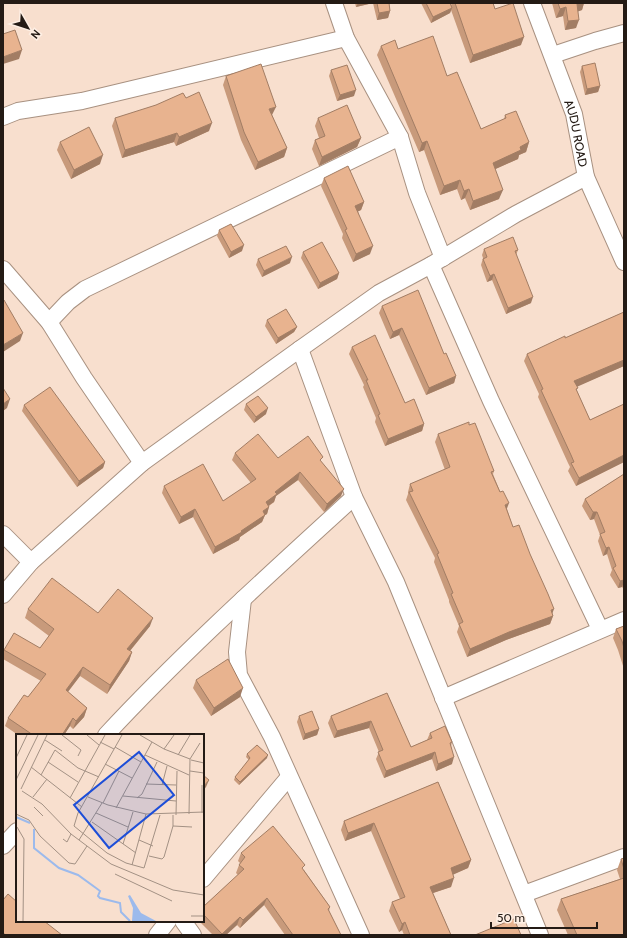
<svg xmlns="http://www.w3.org/2000/svg" width="627" height="938" viewBox="0 0 627 938" font-family="Cabin,sans-serif">
<rect width="100%" height="100%" fill="#f8dfce"/>
<g fill="none" stroke-linecap="round" stroke-linejoin="round">
<g stroke="#a89181" stroke-width="18">
<g id="minor">
<path d="M334 3 346 38 400 137 417 193 443 258"/>
<path id="s1" d="M532 3 574 114 586 177 624 262"/>
<path d="M553 55 595 41 624 33"/>
<path d="M3 117 18 111 82 101 346 38"/>
<path d="M431 265 491 401 600 629"/>
<path d="M3 269 49 322 84 378 142 463"/>
<path d="M49 322 68 302 85 289 400 137"/>
<path d="M300 349 354 497 396 582 540 935"/>
<path d="M3 534 31 562"/>
<path d="M3 595 31 562 142 463 300 349 379 293 431 265 516 214 586 177"/>
<path d="M243 599 237 652 239 675 272 737 361 935"/>
<path d="M443 698 624 620"/>
<path d="M106 735C184 651 270 574 354 497"/>
<path d="M3 846 17 831"/>
<path d="M203 879 289 777"/>
<path d="M524 894 624 857"/>
<path d="M183 921 193 935"/>
<path d="M157 935 168 921"/>
</g>
</g>
<use href="#minor" stroke="#fff" stroke-width="16"/>
</g>
<path fill="#c89a7b" d="M355 3H389L390 11 388 18 377 20 373 3 356 7Z
M421 3H450L451 5 452 3H493L495 9 521 45 470 63 451 10 450 13 431 23Z
M552 3H584L582 10 578 11 576 28 565 30 563 16 556 18Z
M381 46 398 49 447 76 481 129 504 119 505 115 529 142 526 152 519 155 518 159 495 169 499 199 470 210 465 198 461 200 457 189 440 195 424 150 419 152 377 55Z
M582 66 600 86 598 92 585 95 580 72Z
M331 70 354 96 337 101 329 76Z
M226 76 272 115 287 148 284 157 255 170 241 140 223 85Z
M186 98 209 131 176 146 174 142 122 158 112 126 115 118Z
M318 118 361 138 357 147 319 166 312 149 315 140 319 138 315 126Z
M60 142 100 164 71 179 57 150Z
M324 178 364 202 361 210 358 211 370 254 353 262 342 238 343 234 321 186Z
M219 230 242 251 229 258 217 236Z
M484 249 518 250 516 255 531 303 506 314 492 280 487 282 481 265 483 258 482 255Z
M303 252 339 273 337 279 318 289 301 258Z
M258 259 290 263 262 277 256 265Z
M382 306 444 354 456 376 454 383 426 395 399 335 390 339 379 313Z
M624 312V366L577 386V391L590 420 624 404V462L576 486 568 471 570 467 568 463 538 397 539 394 524 361 527 354 565 338Z
M267 320 297 327 294 332 276 344 265 326Z
M352 347 424 424 422 431 385 446 375 422 376 418 363 387 364 385 349 354Z
M246 404 266 414 254 423 244 410Z
M24 405 105 462 103 468 77 487 22 411Z
M469 425 494 471 493 474 507 509 513 527 553 616 550 624 506 640 467 657 457 632 459 626 449 602V600L434 562 435 558 406 500 408 494V492L410 484 445 470 435 442 438 434Z
M235 453 321 462 341 496 324 512 298 480 276 496 274 502 269 506 267 514 265 515 262 522 240 537 239 540 213 554 193 517 179 524 162 493 164 486 223 501 251 483 232 460Z
M624 474V589L622 587 618 588 610 575 612 570 607 554 603 556 598 541 600 535 594 519 590 520 582 506 585 499Z
M28 609 98 613 150 626 130 651 132 652 129 661 107 694 80 676 68 692 87 708 84 717 73 729 70 726 64 735H18L5 726 8 718 28 697 41 681 3 659V652L4 650 40 648 49 636 25 618Z
M624 626V669L618 650 613 638 616 629Z
M196 680 240 697 211 716 193 688Z
M387 693 411 747 427 740 430 733 452 742 451 746 452 764 436 771 432 759 384 778 376 759 379 752 369 728 334 738 328 723 331 716Z
M299 716 319 729 317 735 303 740 297 722Z
M247 754 267 758 239 785 234 780 235 777 249 760 246 757Z
M438 782 471 860 468 868 453 874 451 887 433 893 451 935H404L402 930 399 932 389 911 392 902 400 899 371 831 345 841 341 830 344 821Z
M241 853 304 870 330 907 329 911 341 935H285L264 905 240 928 237 925 226 935H213L199 921H203V907L238 875 236 873 239 865 240 863 238 861Z
M624 858V935H568L557 910 561 899 620 879 617 870 621 859Z"/>
<path fill="#a27d64" d="M358 3H373L356 7Z
M580 3H584L582 10 574 13 577 4Z
M566 7 563 16 556 18 560 9Z
M452 8 450 13 431 23 433 17Z
M390 11 388 18 377 20 379 13Z
M579 20 576 28 565 30 568 21Z
M524 37 521 45 470 63 473 55Z
M22 50 19 59 3 64V57Z
M600 86 598 92 585 95 587 89Z
M356 90 354 96 337 101 340 95Z
M276 107 272 115 266 118 269 109Z
M212 123 209 131 176 146 179 137Z
M177 133 174 142 122 158 125 150Z
M361 138 357 147 319 166 322 157Z
M427 141 424 150 419 152 422 143Z
M529 142 526 152 519 155 518 159 489 172 493 163 520 147Z
M287 148 284 157 255 170 258 162Z
M103 155 100 164 71 179 74 170Z
M460 180 457 189 440 195 444 186Z
M469 189 465 198 461 200 464 191Z
M503 190 499 199 470 210 473 201Z
M364 202 361 210 353 214 355 206Z
M244 245 242 251 229 258 231 252Z
M373 246 370 254 353 262 356 254Z
M292 257 290 263 262 277 264 271Z
M339 273 337 279 318 289 320 283Z
M494 274 492 280 487 282 490 276Z
M533 297 531 303 506 314 508 308Z
M297 327 294 332 276 344 278 338Z
M402 328 399 335 390 339 393 332Z
M23 333 20 341 3 352V345Z
M624 360V366L572 389 574 381Z
M456 376 454 383 426 395 429 388Z
M10 399 7 408 3 411V404Z
M268 408 266 414 254 423 256 417Z
M424 424 422 431 385 446 388 439Z
M624 455V462L576 486 579 478Z
M105 462 103 468 77 487 79 481Z
M300 472 298 480 276 496 274 502 263 509 266 502 275 492Z
M344 489 341 496 324 512 327 504Z
M509 503 506 511 505 505Z
M269 507 267 514 265 515 262 522 240 537 239 540 213 554 215 547 241 531 263 511Z
M195 509 193 517 179 524 181 517Z
M593 512H597L594 519 590 520Z
M609 547 607 554 603 556 606 548Z
M624 580V582L622 587 618 588 620 581Z
M554 609 551 617 553 616 550 624 506 640 467 657 470 649Z
M153 618 150 626 124 658 127 649Z
M132 652 129 661 107 694 110 685Z
M83 667 80 676 63 698 66 690Z
M243 688 240 697 211 716 214 708Z
M87 708 84 717 73 729 76 721Z
M73 718 70 726 64 735H62Z
M371 721 369 728 334 738 337 731Z
M319 729 317 735 303 740 305 734Z
M435 752 432 759 384 778 386 771Z
M268 755 267 758 239 785 240 782Z
M454 757 452 764 436 771 438 764Z
M209 780 206 787 203 791V787Z
M374 823 371 831 345 841 348 833Z
M471 860 468 868 448 877 451 868Z
M454 878 451 887 427 895 430 887Z
M267 898 264 905 240 928 243 920Z
M240 917 237 925 226 935H222V934Z
M405 922 402 930 399 932 402 924Z"/>
<path fill="#e8b38f" stroke="#a27d64" d="M377 3H389L390 11 379 13Z
M426 3H450L452 8 433 17Z
M455 3H493L495 9 513 3 524 37 473 55Z
M558 3H580L577 4 579 20 568 21 566 7 560 9Z
M15 30 22 50 3 57V34Z
M433 36 447 76 457 72 481 129 506 118 505 115 516 111 529 142 520 147 521 150 493 163 503 190 473 201 469 189 464 191 460 180 444 186 427 141 422 143 381 46 395 40 398 49Z
M595 63 600 86 587 89 582 66Z
M261 64 276 107 269 109 287 148 258 162 244 132 226 76Z
M347 65 356 90 340 95 331 70Z
M199 92 212 123 179 137 177 133 125 150 115 118 156 105 183 93 186 98Z
M347 105 361 138 322 157 315 140 325 136 318 118Z
M89 127 103 155 74 170 60 142Z
M348 166 364 202 355 206 373 246 356 254 345 230 347 229 324 178Z
M231 224 244 245 231 252 219 230Z
M513 237 518 250 515 251 533 297 508 308 494 274 490 276 483 259 487 257 484 249Z
M322 242 339 273 320 283 303 252Z
M286 246 292 257 264 271 258 259Z
M418 290 444 354 446 353 456 376 429 388 402 328 393 332 382 306Z
M4 300 23 333 3 345V301Z
M286 309 297 327 278 338 267 320Z
M624 312V360L574 381 578 388 576 389 590 420 624 404V455L579 478 571 463 574 462 571 455 541 390 543 389 527 354 565 336V338Z
M375 335 405 403 414 399 424 424 388 439 378 415 380 414 366 380H368L352 347Z
M50 387 105 462 79 481 24 405Z
M3 388 10 399 3 404Z
M258 396 268 408 256 417 246 404Z
M469 422V425L475 423 494 471 491 472 500 492 503 491 509 503 505 505 513 527 519 525 530 554 548 594 554 609 551 610 553 616 509 632 470 649 459 624 463 622 451 594 453 593 437 554 439 553 409 492 413 491 410 484 450 467 438 434Z
M258 434 278 458 308 436 323 457 320 460 344 489 327 504 300 472 275 492 277 494 266 502 269 507 263 511 265 515 241 531 242 532 215 547 195 509 181 517 164 486 203 464 223 501 256 479 235 453Z
M624 474V580L620 581 613 568 616 566 609 547 606 548 600 534 605 532 597 512H593L585 499Z
M52 578 98 613 118 589 153 618 127 649 132 652 110 685 83 667 66 690 87 708 76 721 73 718 62 735H33L8 718 24 695 28 697 46 674 4 650 14 633 40 648 54 629 28 609Z
M624 626V648L622 641 616 629Z
M228 659 243 688 214 708 196 680Z
M387 693 411 747 432 738 430 733 445 726 452 742 450 743 454 757 438 764 435 752 386 771 378 752 383 750 371 721 337 731 331 716Z
M312 711 319 729 305 734 299 716Z
M257 745 268 755 240 782 235 777 250 758 247 754Z
M203 775 209 780 203 787Z
M438 782 471 860 451 868 454 878 430 887 451 935H410L405 922 402 924 392 902 405 897 374 823 348 833 344 821Z
M273 826 305 865 302 868 330 907 328 909 341 935H293L267 898 243 920 240 917 222 934 203 914V907L244 869 239 865 245 857 241 853Z
M624 858V869L621 859Z
M624 878V935H577L561 899Z
M8 894 17 902V921H44L62 935H6L3 933V900Z
M514 919 521 935H475Z"/>
<g text-anchor="middle" dominant-baseline="central" stroke-width="3" stroke-linejoin="round" paint-order="stroke">
<g font-size="12" fill="#241b15" stroke="#feefe4">
<text stroke="none"><textPath href="#s1" startOffset="138">AUDU ROAD</textPath></text>
</g>
</g>
<g transform="translate(16 734)">
<rect width="188" height="188" fill="#f8dfce"/>
<path d="M114 161 125 179 140 187H116L117 174 112 162Z" fill="#9cbaec"/>
<path fill="none" stroke="#9cbaec" stroke-width="2" d="M0 83 14 89M18 95V114L43 134 62 141 80 154 84 157 82 162 84 164 104 169 105 178 114 187"/>
<path fill="none" stroke="#a39184" stroke-width="1" d="M46 1 65 16 62 22M71 1 83 11M106 1 62 79 58 92 91 119 110 129 128 134 144 81M124 1 148 15 174 25M29 6 46 17M84 8 98 15M99 13 125 28M148 15 158 1M129 21 173 41M162 21 174 1M0 24 11 1M174 25 184 9M175 26 188 29M32 28 62 48M89 30 116 44M15 33 66 73M174 37 188 39M25 41 39 16 62 34 83 43M0 46 22 1M130 50 160 51M146 51 151 32M5 55 31 1M6 57 26 70 55 100 95 130 157 156 188 161M107 62 160 67M17 63 31 45M72 63 92 71 130 80 188 78M54 64 89 1M121 64 126 60 141 28M87 69 103 37M18 73 27 82M100 74 136 8M80 79 112 93M186 79V51M0 80 13 86 24 102 53 129 59 130 71 112M173 80 174 25M160 81 161 37M76 88 120 119M157 92 176 93M1 93 8 105 7 187M47 105 51 108 55 100M63 106 86 69M123 106 137 112M107 110 117 78M133 122 146 125 148 123 157 92V81M116 131 130 80M99 140 156 167M175 182H188"/>
<path fill="#1d4ed8" fill-opacity="0.15" stroke="#1d4ed8" stroke-width="2" d="M123 18 158 61 93 114 58 71Z"/>
<rect width="188" height="188" fill="none" stroke="#241b15" stroke-width="2"/>
</g>
<rect width="627" height="938" fill="none" stroke="#241b15" stroke-width="8"/>
<g transform="translate(28 28) rotate(129)" stroke="#feefe4" stroke-width="3" paint-order="stroke">
<path d="M0-3L7 15L0 10L-7 15Z" fill="#241b15"/>
<text y="-6" font-size="11" font-weight="bold" text-anchor="middle" fill="#241b15">N</text>
</g>
<path d="M491 922v6h106v-6" fill="none" stroke="#241b15" stroke-width="2"/>
<text x="497" y="922" font-size="12" fill="#241b15" stroke="#feefe4" stroke-width="3" paint-order="stroke">50 m</text>
</svg>
